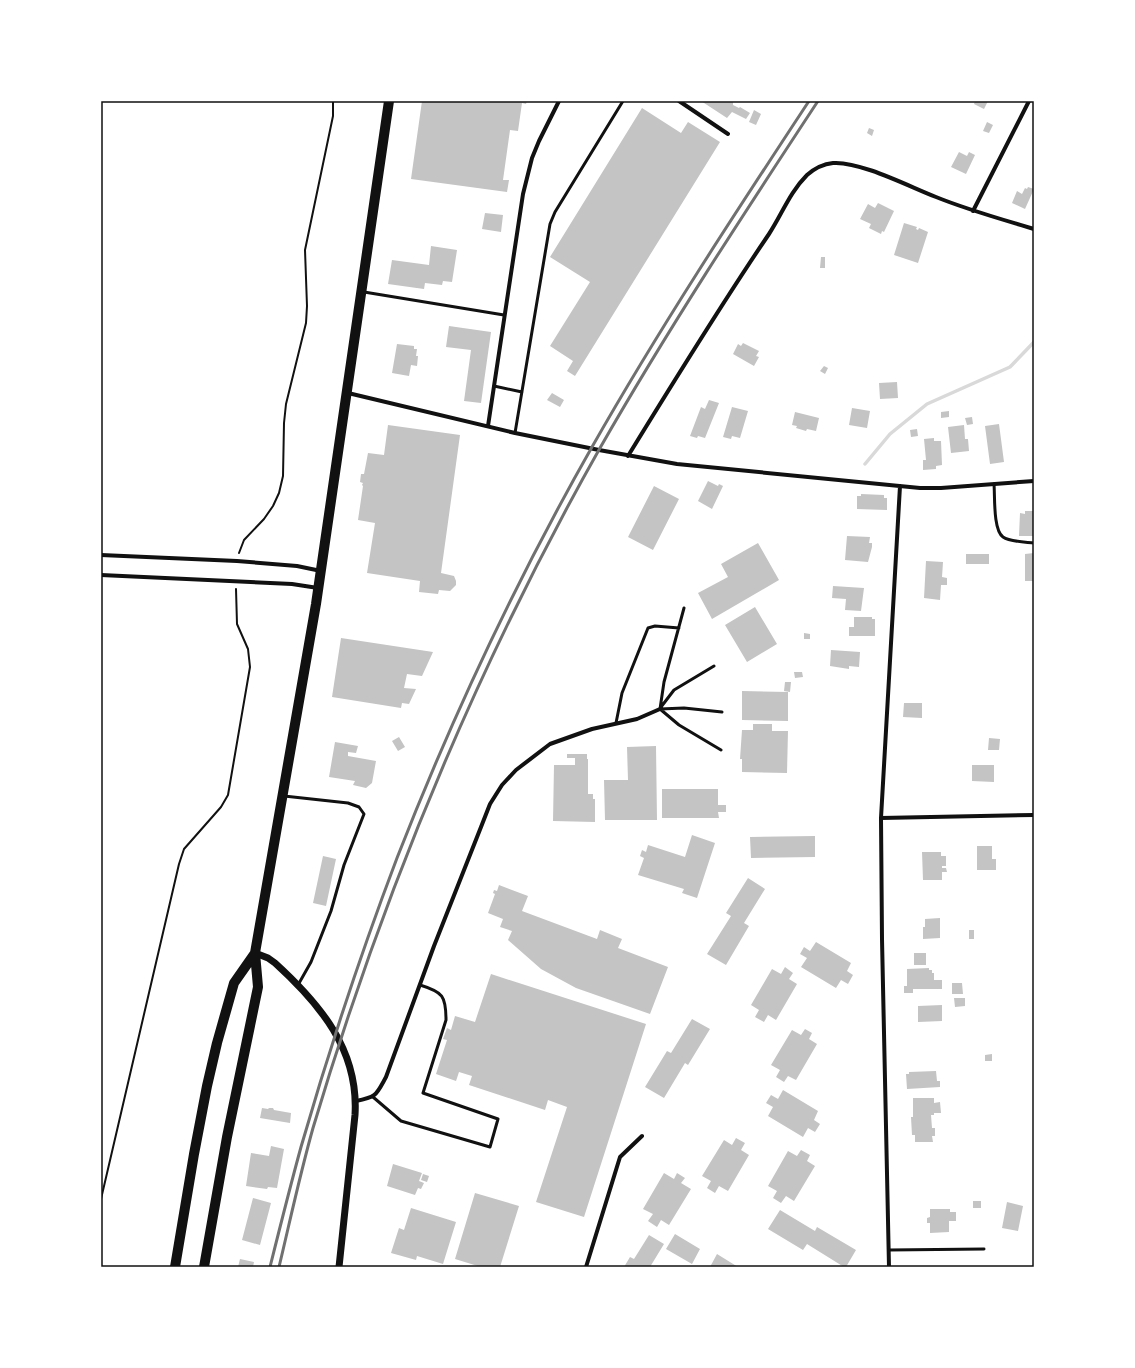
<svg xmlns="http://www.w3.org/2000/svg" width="1135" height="1368" viewBox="0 0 1135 1368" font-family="'IBM Plex Sans',sans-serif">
<rect width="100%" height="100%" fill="#fff"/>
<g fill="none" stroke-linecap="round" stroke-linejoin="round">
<path stroke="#d9d9d9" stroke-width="3.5" d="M865 464 890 434 927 404 1010 367 1034 342"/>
</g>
<path fill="#c4c4c4" d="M422 101H527L526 104 522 103 518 131 510 130 503 180H509L507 192 411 179Z
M701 101H733V105L739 108 740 107 750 113 746 119 732 112 727 118Z
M975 101H988L984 109 974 104Z
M642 108 681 133 688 122 720 142 575 376 567 371 573 361 550 346 590 282 550 257Z
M754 110 761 114 756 125 749 122Z
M987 122 993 125 989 133 983 131Z
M869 128 874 130 872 136 867 133Z
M959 152 967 156 969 152 975 155 966 174 951 167Z
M1028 187 1034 189 1025 209 1012 203 1017 191 1022 194 1025 188 1027 189Z
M878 203 894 211 884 232 882 231 881 234 869 228 871 224 860 219 868 204 875 208Z
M485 213 503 215 501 232 482 229Z
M904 223 917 227 916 229 918 230 919 228 928 232 918 263 894 255Z
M431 246 457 250 452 282 443 281 442 285 425 283 424 289 388 284 392 260 429 265Z
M821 257H825V268H820Z
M449 326 491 332 481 403 464 401 471 350 446 347Z
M743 343 759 351 756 356 759 357 754 366 733 354 738 344 741 346Z
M397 344 414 346V349H417L416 356H418L417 366 411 365 409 376 392 373Z
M824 366 828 368 825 374 820 371Z
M897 382 898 398 880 399 879 383Z
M552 393 564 400 560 407 547 400Z
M709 400 719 403 705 438 698 436 697 438 690 436 701 407 705 409Z
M732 407 748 411 740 438 732 436 731 439 723 437Z
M852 408 870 411 867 428 849 425Z
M949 411V417L941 418V412Z
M795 412 819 418 816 431 807 429 806 431 796 428 797 426 792 425Z
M972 417 973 424 967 425 965 418Z
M999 424 1004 462 990 464 985 426Z
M388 425 460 435 441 573 454 576 456 581V585L450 591 439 590 438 594 419 592 420 581 367 573 375 523 358 520 363 486 362 485 363 483 360 482 361 474H364L368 453 384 455Z
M964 425 965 439H968L969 451 951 453 948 427Z
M917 429 918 436 911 437 910 430Z
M934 438V441H941L942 465 936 466V469L923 470V460H926L924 439Z
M708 481 718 486 719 484 723 486 712 509 698 501Z
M654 486 679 499 653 550 628 537Z
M861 494 884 495V498H887V510L857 509V496H861Z
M1025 511H1034V536H1019L1020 513 1025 514Z
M847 536 870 537 869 543H872V547L868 562 845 560Z
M758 543 779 580 712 619 698 593 728 577 721 564Z
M1034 553V581H1025V554Z
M966 554H989V564H966Z
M926 561 943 562 942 577 947 578V585H941L940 600 924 598Z
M833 586 864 588 861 611 845 610 846 599 832 598Z
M755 607 777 644 747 662 725 625Z
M854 617H872V619H875V636H849V627H854Z
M804 633 810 634V639H804Z
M341 638 433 652 422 676 407 674 404 688 416 689 409 704 402 703 401 708 332 697Z
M831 650 860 652 859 667 849 666V669L830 666Z
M794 672H802L803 677 795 678Z
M785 682H791L790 692 784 691Z
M742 691 788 692V721L742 720Z
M904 703H922V718L903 717Z
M753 724H772V731H788L787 773 742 772V759H740L742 730H753Z
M399 737 405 747 398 751 392 741Z
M989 738 1000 739 999 750H988Z
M335 742 358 746 356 753 348 752V756L376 761 372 783 366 788 353 785 355 781 329 777Z
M656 746 657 820H605L604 780H628L627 747Z
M567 754H587V759H588V794H593V799H595V822L553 821 554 765H575V758H567Z
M972 765H994V782L972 781Z
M662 789H718V805H726V812H718L719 818H662Z
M692 835 715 843 697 898 682 893 684 889 638 875 644 858 640 856 642 850 646 852 648 845 685 857Z
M815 836V857L751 858 750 837Z
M977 846H992V859H996V870H977Z
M922 852H941V856H946V866H942V868H946L947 872H942V880H923Z
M323 856 336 859 326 906 313 903Z
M748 878 765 889 744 923 749 926 726 965 707 954 731 916 726 913Z
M499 885 528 896 522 911 597 939 600 930 622 939 618 948 668 967 650 1014 576 988 541 969 508 940 512 931 500 927 503 919 488 913 495 894 493 893 494 890 497 891Z
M940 918V938L923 939V927H925V919Z
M969 930H974V939H969Z
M816 942 851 963 847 971 853 975 848 984 841 980 836 988 801 967 807 958 800 954 804 947 810 951Z
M914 953H926V965H914Z
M785 967 793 973 789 979 797 984 776 1020 768 1015 764 1022 755 1017 759 1010 751 1005 772 969 781 974Z
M929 968V970H932V973H934V980H942V989H913V993H904V986H907V969Z
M491 974 646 1024 584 1217 536 1202 567 1107 548 1100 545 1110 469 1085 472 1076 459 1072 456 1081 436 1074 447 1040 443 1039 447 1028 451 1030 455 1016 475 1022Z
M952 983H962L963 994H952Z
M954 998H965V1006L955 1007Z
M942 1005V1021L918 1022V1006Z
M692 1019 710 1029 688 1065 685 1063 664 1098 645 1087 667 1051 671 1053Z
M805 1029 812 1033 809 1039 817 1044 796 1080 788 1076 784 1082 776 1077 780 1070 771 1065 792 1030 801 1035Z
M992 1054V1061H985V1055Z
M936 1071 937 1081H940V1087L907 1089 906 1074H909V1072Z
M783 1090 818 1111 814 1120 820 1124 815 1132 808 1128 803 1137 768 1116 773 1107 766 1103 771 1095 778 1099Z
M913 1098H934V1103L940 1102 941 1113H934V1115H931L932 1128H935V1136H932L933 1142H915V1135H912L911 1117H913Z
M262 1108 268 1109 269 1108H273L274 1110 291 1113 290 1123 260 1118Z
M736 1138 745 1143 741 1150 749 1155 728 1191 719 1186 715 1193 707 1188 711 1181 702 1176 724 1140 732 1145Z
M271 1146 284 1149 277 1188 268 1187 267 1189 246 1186 251 1153 269 1156Z
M801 1150 810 1155 807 1161 815 1166 794 1201 786 1196 781 1203 773 1198 777 1191 768 1186 788 1151 797 1156Z
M393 1164 422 1173 419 1181 424 1183 421 1189 418 1188 415 1195 387 1186Z
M664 1173 674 1179 677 1173 685 1178 681 1183 691 1189 669 1225 661 1220 657 1227 648 1221 653 1214 643 1209Z
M423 1174 429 1176 427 1182 421 1180Z
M475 1193 519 1206 500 1267H481L455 1259Z
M253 1198 271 1203 260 1245 242 1240Z
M973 1201H981V1208H973Z
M1007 1202 1023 1206 1018 1231 1002 1228Z
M411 1208 456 1222 443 1264 417 1256 416 1260 391 1253 399 1228 404 1230Z
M930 1209H950V1212H956V1221H949V1232L930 1233V1223H927V1218L930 1217Z
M780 1210 815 1231 817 1227 856 1250 846 1267H844L807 1244 803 1250 768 1229Z
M675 1234 700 1249 692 1264 666 1249Z
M649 1235 664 1244 650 1267H624L630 1257 634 1259Z
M717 1254 738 1267H710Z
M240 1259 254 1262 253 1267H238Z"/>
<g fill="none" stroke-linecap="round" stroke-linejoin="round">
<path stroke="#111" stroke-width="2" d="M239 553 244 540 264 519 273 506 279 493 283 476 284 423 286 404 306 323 307 306 305 250 333 116V101
M101 1199 179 864 184 849 221 807 228 795 250 667 248 649 237 624 236 589"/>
<path stroke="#111" stroke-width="3" d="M364 292 504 315
M494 386 522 392
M515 433 550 224 555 212 623 101
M994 484C995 496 993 530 1003 537 1010 542 1026 542 1034 543
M661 707 674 690 714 666
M660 709 664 682 684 608
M660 709 679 725 721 750
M660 709 684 708 722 712
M616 723 622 693 648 628 655 626 679 628
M284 796 348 803 359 807 364 814 344 865 331 911 311 962 298 985
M373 1097 401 1121 490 1147 498 1119 423 1093 446 1020C446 996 443 992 420 985
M889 1250 984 1249"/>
<path stroke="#111" stroke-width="4" d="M679 101 728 134
M973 211 1029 101
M348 393 515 433 599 450 677 464 920 488H941L1034 481
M488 426 523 194 532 158 539 141 559 101
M628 456C674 381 720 306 769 234 782 214 790 192 807 175 815 168 823 164 833 163 860 161 910 187 936 197 968 210 1001 219 1034 229
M101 555 237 561 297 566 321 571
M101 575 292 584 318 588
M881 818 1034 815
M356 1101C377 1097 376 1095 386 1077L434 946 481 827 490 804 502 785 516 770 550 744 592 729 637 719 660 709
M586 1267 620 1157 642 1136
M889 1267 882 939 881 818 900 486"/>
<path stroke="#111" stroke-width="7" d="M255 953 268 958 275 963C320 1004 359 1050 355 1115L339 1267"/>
<path stroke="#111" stroke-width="10" d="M175 1267 194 1154 207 1086 217 1043 234 983 255 953
M204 1267 227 1137 258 987 255 953 316 604 389 101"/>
<path stroke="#707070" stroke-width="3" d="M270 1267C280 1227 290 1187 301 1147 329 1050 361 953 397 858 452 717 517 579 592 447 659 329 734 215 809 101
M279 1267C290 1221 300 1174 313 1128 383 893 479 662 600 448 668 329 743 215 818 101"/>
</g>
<rect width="1135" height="1368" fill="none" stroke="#ffffff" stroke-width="204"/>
<rect x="102" y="102" width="931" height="1164" fill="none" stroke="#111" stroke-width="1.5"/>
</svg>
